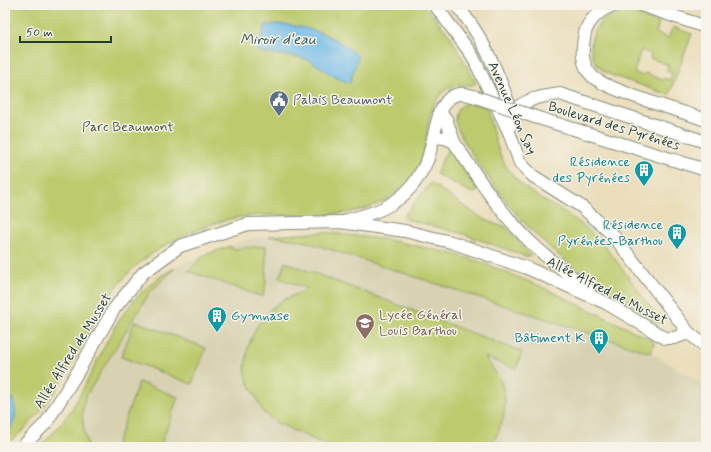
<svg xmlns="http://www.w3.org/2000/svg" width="711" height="452" viewBox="0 0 711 452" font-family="Mynerve,sans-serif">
<rect width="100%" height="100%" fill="#f7f3e8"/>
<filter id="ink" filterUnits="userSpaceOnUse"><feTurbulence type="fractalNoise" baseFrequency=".025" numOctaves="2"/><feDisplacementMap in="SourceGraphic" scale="8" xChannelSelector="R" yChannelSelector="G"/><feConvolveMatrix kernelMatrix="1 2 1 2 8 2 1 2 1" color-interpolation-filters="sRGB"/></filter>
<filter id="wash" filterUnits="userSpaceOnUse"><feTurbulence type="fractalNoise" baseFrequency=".012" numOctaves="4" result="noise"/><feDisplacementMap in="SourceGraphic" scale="16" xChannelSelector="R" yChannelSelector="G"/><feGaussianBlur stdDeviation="0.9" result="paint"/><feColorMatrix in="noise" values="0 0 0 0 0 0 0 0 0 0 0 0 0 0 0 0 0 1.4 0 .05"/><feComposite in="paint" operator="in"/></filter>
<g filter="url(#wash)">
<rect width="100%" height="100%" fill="#eaddba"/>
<path fill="#d8d2b2" d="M277 236 307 242 651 353 706 385V447H88L82 420 83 405 86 396 156 285 176 266 188 261 253 238Z"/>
<path fill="#bdcb6e" stroke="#6e8451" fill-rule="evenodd" d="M5 5H424L451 37 476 83C467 90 454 77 439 97 428 111 428 126 426 143 422 170 404 191 380 203 336 223 287 211 241 217 210 221 167 242 143 260 91 301 77 374 32 421 24 430 16 438 5 444Z
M619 12H629L659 23 656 33 668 38 673 27 692 34 669 95 611 75C589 66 585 41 600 23 605 18 613 15 619 12ZM641 50 651 54 650 58 668 65 667 71 672 73 670 80 664 78 663 80 645 73 643 76 634 72Z
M469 103 486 107C492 125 495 147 505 164 525 199 569 208 596 237 620 262 639 294 661 321L660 323H657C627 303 595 284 567 262 553 251 540 239 528 227 513 212 456 138 455 120 455 110 460 105 469 103Z
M447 150 451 151 478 190 477 192 472 193 436 174Z
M431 183C446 193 491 228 505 226L531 256 527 257 464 234 405 219 403 217Z
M324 232 389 240 454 254 483 263 540 286 652 340 654 344 651 353 307 242 293 239 269 236Z
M231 246 232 249 266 246V283L263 297 188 271 204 255Z
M285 262 522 352 516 369 485 357C489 364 495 371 499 378 511 402 503 426 490 447H330L277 423 264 413 248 382 245 369 248 347 257 326 273 307 283 300 308 289 279 278Z
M175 268 150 292 86 396C79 413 84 430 88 447H39C51 436 62 423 71 410 103 359 117 296 175 268Z
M135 321 206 348 192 384 121 357Z
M139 382 178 397 160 447H115Z"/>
<path fill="#6fbae8" stroke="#477c8e" d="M278 24C308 26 336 35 358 57L350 83C345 81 339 80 335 77 325 71 317 63 305 59 289 54 273 56 256 51L266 25Z
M5 388C18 403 20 420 5 434Z"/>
</g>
<g filter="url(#ink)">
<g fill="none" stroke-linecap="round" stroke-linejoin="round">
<g stroke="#848d77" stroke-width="14">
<path id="minor" d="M435 5 472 55 509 132 520 163 533 176 582 207 613 235 689 333 706 347
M456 5C483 35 500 76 512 114
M615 5C602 8 588 20 585 33 582 48 580 64 592 76 605 90 684 112 706 120
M641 5 706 27
M439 113 446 119 454 142
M535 117 706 170
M509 132C510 127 510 119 513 114 520 99 545 96 560 94L706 142
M434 137 445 138 454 142C479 180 504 219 539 250 555 264 572 277 589 290
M347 220C372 214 394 207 411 187 417 180 423 169 427 161 434 144 436 101 455 95 462 92 469 95 476 97
M22 447 46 423 77 373 114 309 143 273 180 246 248 224 340 222 405 231 451 242 527 268 570 287 606 303 665 338H674L689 333"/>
</g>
<use href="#minor" stroke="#fff" stroke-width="12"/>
<g stroke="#848d77" stroke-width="14" stroke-linecap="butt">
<path id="minor-bridge" d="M476 97 535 117"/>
</g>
<use href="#minor-bridge" stroke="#fff" stroke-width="12"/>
</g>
</g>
<defs>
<g id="civic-pin" transform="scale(1)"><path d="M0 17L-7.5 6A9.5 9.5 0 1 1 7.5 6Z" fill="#5c6f8a" stroke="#f7f3e8"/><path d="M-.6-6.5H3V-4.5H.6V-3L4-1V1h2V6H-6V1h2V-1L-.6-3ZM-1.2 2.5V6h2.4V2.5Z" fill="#fff"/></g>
<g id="building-pin" transform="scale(1)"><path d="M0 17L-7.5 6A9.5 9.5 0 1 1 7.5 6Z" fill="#0f9aa8" stroke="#f7f3e8"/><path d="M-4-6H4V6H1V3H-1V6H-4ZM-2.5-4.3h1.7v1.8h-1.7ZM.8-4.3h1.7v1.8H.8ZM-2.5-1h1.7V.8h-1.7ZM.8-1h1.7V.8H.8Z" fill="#fff"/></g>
<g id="school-pin" transform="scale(1)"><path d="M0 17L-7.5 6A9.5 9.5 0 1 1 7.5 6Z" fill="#8d6e63" stroke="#f7f3e8"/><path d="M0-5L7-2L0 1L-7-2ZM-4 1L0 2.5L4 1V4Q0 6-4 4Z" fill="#fff"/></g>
</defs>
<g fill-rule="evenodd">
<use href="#civic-pin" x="279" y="100"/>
<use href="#building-pin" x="644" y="170"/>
<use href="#building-pin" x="677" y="233"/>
<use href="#building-pin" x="217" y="316"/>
<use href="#school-pin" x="365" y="323"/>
<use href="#building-pin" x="599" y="338"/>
</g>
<g text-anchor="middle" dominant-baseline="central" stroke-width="3" stroke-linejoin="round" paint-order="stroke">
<g font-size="14" fill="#4e5e75" stroke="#f7f3e8" text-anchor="start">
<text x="293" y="100">Palais Beaumont</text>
</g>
<g font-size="14" fill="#1f3d34" stroke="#f7f3e8">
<text transform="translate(512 108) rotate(66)">Avenue Léon Say</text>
<text transform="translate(614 126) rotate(17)">Boulevard des Pyrénées</text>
<text transform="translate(607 291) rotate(27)">Allée Alfred de Musset</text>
<text transform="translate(73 351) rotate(-58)">Allée Alfred de Musset</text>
</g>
<g font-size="14" fill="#3f5940" stroke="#f7f3e8">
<text x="128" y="127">Parc Beaumont</text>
</g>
<g font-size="14" fill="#0d838f" stroke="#f7f3e8" text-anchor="end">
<text x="630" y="162">Résidence<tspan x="630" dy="16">des Pyrénées</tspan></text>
<text x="663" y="225">Résidence<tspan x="663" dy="16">Pyrénées-Barthou</tspan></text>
<text x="231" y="316" text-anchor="start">Gymnase</text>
<text x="585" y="338">Bâtiment K</text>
</g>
<g font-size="14" fill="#785e54" stroke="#f7f3e8" text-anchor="start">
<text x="379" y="315">Lycée Général<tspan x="379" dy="16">Louis Barthou</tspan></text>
</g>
<g font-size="15" font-style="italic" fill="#335c61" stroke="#f7f3e8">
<text x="278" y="40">Miroir d'eau</text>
</g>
</g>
<rect width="711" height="452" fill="none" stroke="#f7f3e8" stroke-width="20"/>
<path d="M20 36v6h91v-6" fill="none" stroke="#1f3d34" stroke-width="2"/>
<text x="26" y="36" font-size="12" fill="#1f3d34" stroke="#f7f3e8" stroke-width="3" paint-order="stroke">50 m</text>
</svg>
